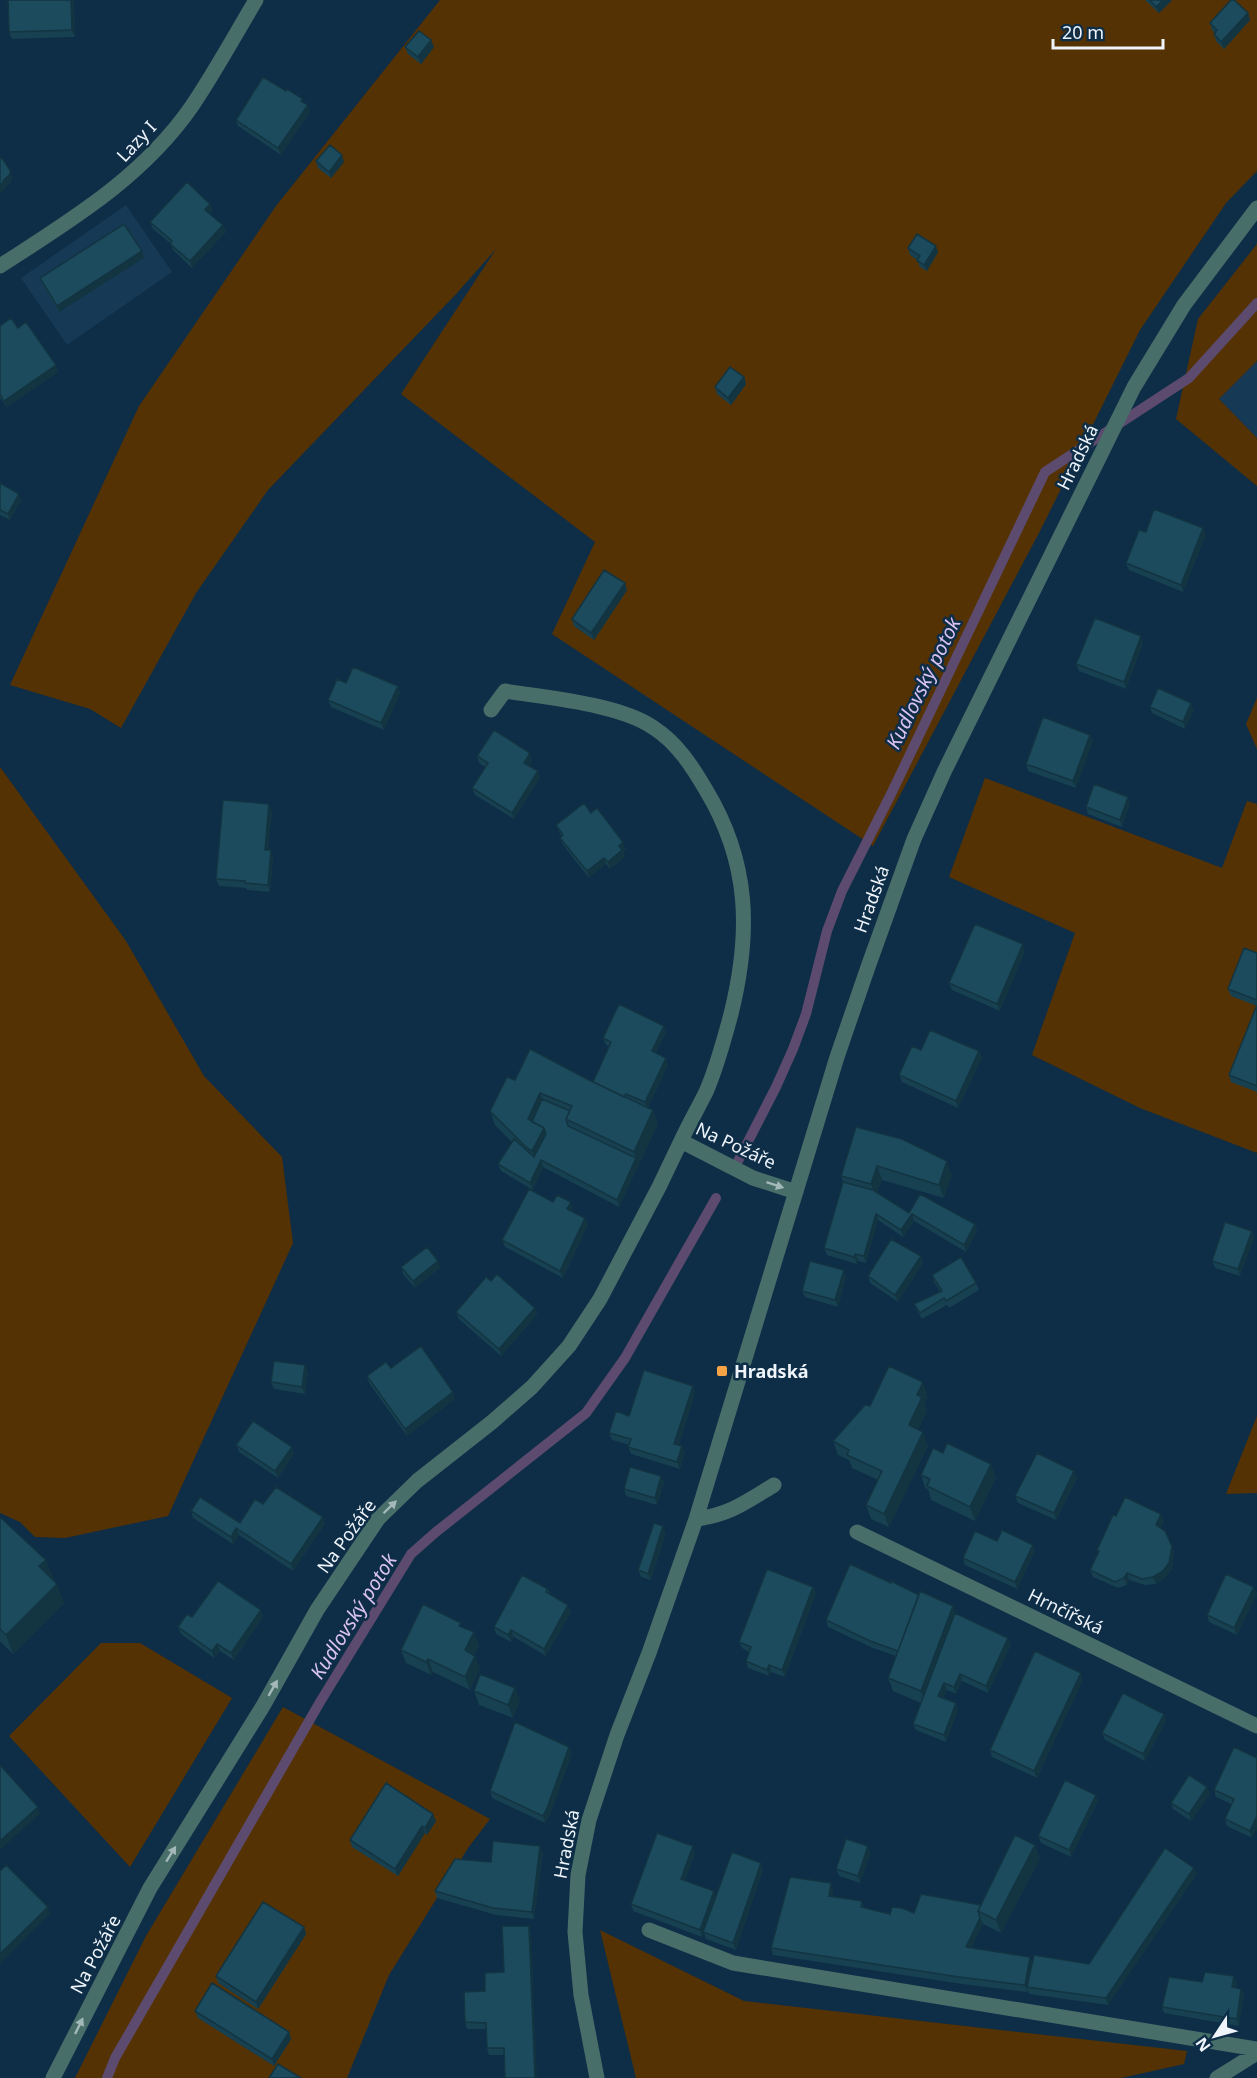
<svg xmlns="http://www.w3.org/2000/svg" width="1257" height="2078" viewBox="0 0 1257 2078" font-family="'Noto Sans',sans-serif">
<rect width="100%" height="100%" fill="#0e2d47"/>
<path fill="#163955" d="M126 205 172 272 67 345 21 278Z
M1257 361V438L1219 399Z"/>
<path fill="#553203" d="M440 0H1257V171L1226 203 1140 330 1040 531 873 846 552 634 595 542 401 394 496 249 457 293 268 490 196 593 121 728 90 709 10 685 139 406 276 206Z
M1257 244V361L1219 399 1257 438V486L1176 419 1198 319Z
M1257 698V749L1246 724Z
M0 767 126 941 204 1076 282 1157 293 1243 168 1516 65 1538 35 1537 20 1522 0 1513Z
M985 778 1222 868 1247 801 1257 804V1153L1140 1108 1032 1055 1075 933 949 877Z
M1257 1416V1493L1226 1494Z
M101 1643H140L232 1698 130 1867 9 1736Z
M283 1707 490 1819 468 1848 389 1975 347 2078H75L146 1936Z
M600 1930 744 2001 1187 2051 1184 2064 1121 2078H636Z"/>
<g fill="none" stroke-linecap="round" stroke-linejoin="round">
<path stroke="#5c4b6e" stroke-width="10" d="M736 1165 776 1087 793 1049 806 1014 827 931 842 891 892 792 1045 472 1189 378 1257 303
M107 2078 115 2058 320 1702 411 1554 436 1532 586 1413 625 1358 716 1198"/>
<path stroke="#476e69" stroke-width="15" d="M0 266C71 220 143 177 192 106 215 72 235 35 256 0
M491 710 505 691C547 698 620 704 654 728 677 743 692 766 706 790 750 863 751 933 731 1014 724 1040 717 1067 706 1092 698 1108 689 1124 681 1141
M696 1519C729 1515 746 1502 774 1485
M857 1532 1257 1726
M649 1930 733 1963 1257 2049
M53 2078 150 1888 263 1706 317 1610 378 1519 417 1481 492 1422 532 1387 569 1346 600 1299 659 1187 681 1141 753 1178 796 1192
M597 2078 581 1995 575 1932 578 1875 589 1820 617 1735 649 1653 696 1519 837 1057 868 967 914 839 944 772 1134 387 1184 305 1257 208
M1217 2078 1257 2053"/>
</g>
<path fill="#174050" d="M74 0 75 37 12 39 9 32Z
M1145 0H1172L1159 13Z
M1248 13 1250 20 1224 49 1216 41 1214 34 1215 33 1212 30 1210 23Z
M405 47H434L421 64 408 54Z
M308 105 310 112 281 155 238 126 236 120Z
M316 161 344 162 331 178 318 168Z
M210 204 213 210 210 214 226 232 192 268 173 250 171 244 153 229 150 222Z
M908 248 938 252 927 271 920 267 917 260 910 255Z
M142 251 144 258 59 312 42 285 40 278Z
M0 326 18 328 56 365 58 372 7 407 0 398Z
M744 377 746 384 731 405 717 394 715 387Z
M0 483 19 494 21 501 10 520 0 515Z
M1206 535 1183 592 1129 570 1126 563Z
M625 583 627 590 594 640 574 626 572 619Z
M1143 643 1126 689 1079 671 1076 664Z
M398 686 400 693 384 730 331 707 328 700Z
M1150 707 1194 710 1185 729 1152 713Z
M1093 741 1076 788 1028 771 1026 764Z
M477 756 532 760 529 766 538 771 540 778 514 819 475 795 472 788 485 767 479 763Z
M1128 797 1130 804 1122 827 1088 814 1086 807Z
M269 804 272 811 268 850H271L273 857 270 892 247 890 246 888 219 886 216 879Z
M591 813 626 849 623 852 625 857 610 869 606 864 589 878 563 845 560 838 562 837 559 832 556 825Z
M1025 951 1000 1011 952 990 949 983Z
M1257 953V1092L1231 1082 1229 1075 1257 1006 1231 996 1228 989Z
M666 1032 656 1053 668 1065 648 1108 653 1110 658 1124 619 1207 543 1167 533 1190 501 1171 498 1164 512 1142 495 1125 490 1111 515 1080 593 1082 609 1046 606 1045 603 1038Z
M921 1050 979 1051 982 1058 958 1108 902 1082 899 1075Z
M856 1127 952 1175 944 1198 882 1180 877 1193 909 1213 975 1224 977 1231 966 1252 914 1221 903 1237 878 1220 866 1263 858 1261 857 1264 827 1255 824 1248 843 1182 841 1176Z
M553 1202 573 1209 572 1211 585 1218 588 1225 563 1278 505 1247 502 1240Z
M1252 1231 1254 1238 1240 1276 1215 1268 1212 1261Z
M921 1256 923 1263 898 1302 870 1283 868 1276Z
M401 1267 440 1268 415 1288 403 1274Z
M932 1275 976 1283 979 1290 949 1308 947 1305 922 1319 917 1311 914 1304 940 1292 934 1282Z
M846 1277 838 1307 805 1297 802 1291Z
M535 1308 537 1315 501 1356 459 1319 456 1312Z
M391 1368 453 1392 455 1399 407 1436 369 1383 367 1376Z
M308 1372 305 1394 274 1389 271 1382Z
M693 1386 695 1393 679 1445 682 1446 685 1453 680 1469 631 1454 628 1447 629 1445 612 1440 609 1433 629 1416Z
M928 1396 924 1404 927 1411 918 1430 928 1446 889 1527 871 1519 866 1505 878 1480 852 1468 849 1460 838 1455 833 1441 870 1406Z
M236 1445 294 1454 278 1478 239 1452Z
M943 1453 991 1464 996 1478 975 1521 931 1500 928 1489 925 1488 921 1475Z
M661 1476 664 1483 657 1505 626 1496 624 1489Z
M1077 1478 1056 1520 1018 1503 1015 1496Z
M263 1504 323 1517 325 1524 293 1571 239 1535 233 1544 193 1518 191 1511 240 1523Z
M0 1517 54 1579 64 1603 13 1654 0 1641Z
M1164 1521 1160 1528 1172 1546 1174 1553 1172 1569 1165 1578 1156 1584 1145 1585 1129 1580 1127 1585 1118 1588 1093 1577 1090 1570 1098 1554 1097 1550Z
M666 1533 651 1580 641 1577 638 1570Z
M997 1541 1035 1551 1017 1589 965 1565 963 1558Z
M891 1583 919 1595 953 1606 955 1613 1008 1638 1011 1645 988 1693 962 1681 956 1694 947 1690 943 1698 956 1703 958 1710 946 1742 916 1730 913 1724 921 1703 893 1691 888 1678 896 1656 873 1648 828 1627 826 1620Z
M1254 1587 1257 1594 1237 1635 1209 1622 1207 1615Z
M548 1589 550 1594 568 1605 571 1612 546 1656 514 1637 511 1642 496 1634 494 1627Z
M816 1593 785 1677 771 1672 769 1676 748 1668 746 1661 749 1652 742 1648 739 1642Z
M261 1610 263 1617 234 1660 220 1651 214 1658 181 1634 178 1627 192 1617Z
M462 1627 474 1632 479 1646 474 1655 480 1669 470 1690 433 1672 431 1675 406 1663 401 1650Z
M1083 1680 1037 1778 992 1757 990 1750Z
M515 1688 520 1701 513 1718 479 1705 474 1691Z
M1164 1714 1166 1721 1145 1761 1105 1740 1102 1733Z
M1234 1747 1252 1838 1227 1826 1225 1819 1231 1804 1216 1797 1214 1790Z
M572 1754 550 1815 545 1823 492 1798 490 1791Z
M1207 1787 1210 1794 1191 1821 1173 1809 1171 1803Z
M1098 1801 1071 1857 1041 1843 1038 1836Z
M436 1821 427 1835 425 1833 398 1876 352 1847 350 1840Z
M1035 1845 1040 1859 1001 1933 983 1924 971 1948 1030 1957 1032 1962 1089 1964 1197 1874 1108 2005 1029 1994 1028 1990 1027 1992 962 1984 773 1955 771 1948 831 1883 833 1890 832 1897 862 1901 864 1908 890 1914 914 1913 981 1905Z
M543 1853 534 1919 496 1915 437 1898 435 1891 491 1862Z
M695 1853 685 1881 714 1891 716 1897 761 1863 763 1870 736 1950 706 1939 704 1933 702 1937 633 1911 631 1904Z
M871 1853 860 1883 839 1876 836 1869Z
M529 1926 531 1933 505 2055H489L487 2048 486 2029H467L465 2022 485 1991 504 1972Z
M304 1927 306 1934 258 2009 218 1983 216 1976Z
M1234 1976 1237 1983 1236 1988 1241 1989 1244 1996 1239 2026 1164 2013 1162 2007 1202 1982Z
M195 2011 289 2032 291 2039 274 2066 198 2018Z"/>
<path fill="#133441" d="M71 0H74L75 37 72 30Z
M1163 0H1172L1159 13 1156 7Z
M1248 13 1250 20 1224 49 1221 42Z
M431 40 434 47 421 64 418 57Z
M308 105 310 112 281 155 278 148Z
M342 155 344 162 331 178 329 172Z
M10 170 12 176V181L6 187V189L0 193V185Z
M210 204 213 210 207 216 205 210Z
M223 225 226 232 192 268 190 261Z
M936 246 938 252 927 271 924 265Z
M142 251 144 258 59 312 57 306Z
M56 365 58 372 7 407 4 401Z
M744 377 746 384 731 405 728 398Z
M19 494 21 501 10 520 8 514Z
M1203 528 1206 535 1183 592 1181 585Z
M625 583 627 590 594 640 591 633Z
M1141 636 1143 643 1126 689 1124 682Z
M398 686 400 693 384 730 381 723Z
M1191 703 1194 710 1185 729 1183 722Z
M1090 735 1093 741 1076 788 1073 781Z
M530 753 532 760 527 769 524 763Z
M538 771 540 778 514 819 512 813Z
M1128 797 1130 804 1122 827 1120 820Z
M269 804 272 811 268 856 265 850Z
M623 842 626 849 623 852 625 857 610 869 608 862 619 846Z
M271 850 273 857 270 892 268 885Z
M604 858 606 864 589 878 587 871Z
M1023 944 1025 951 1000 1011 997 1004Z
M664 1026 666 1032 654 1058 652 1051Z
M979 1051 982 1058 958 1108 956 1101Z
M666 1058 668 1065 647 1109 645 1102Z
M540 1093 545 1106 535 1128 528 1119Z
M653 1110 658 1124 619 1207 617 1200 636 1158 634 1152Z
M544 1128 549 1141 537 1164 532 1151Z
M541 1160 543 1167 533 1190 530 1183Z
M947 1161 952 1175 944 1198 939 1185Z
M877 1166 882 1180 876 1197 871 1184Z
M571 1202 573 1209 569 1216 567 1209Z
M876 1214 878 1220 866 1263 864 1256Z
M912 1214 914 1221 903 1237 901 1230Z
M585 1218 588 1225 563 1278 560 1271Z
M975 1224 977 1231 966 1252 964 1245Z
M1252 1231 1254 1238 1240 1276 1238 1269Z
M855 1254 858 1261 857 1264 854 1257Z
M921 1256 923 1263 898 1302 895 1295Z
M438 1261 440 1268 415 1288 413 1281Z
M844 1270 846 1277 838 1307 835 1300Z
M535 1308 537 1315 501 1356 499 1349Z
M305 1365 308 1372 305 1394 302 1387Z
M923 1382 928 1396 924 1404 927 1411 914 1439 909 1425 917 1395Z
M693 1386 695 1393 677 1451 674 1444Z
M453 1392 455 1399 407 1436 405 1429Z
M923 1432 928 1446 889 1527 884 1514Z
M682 1446 685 1453 680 1469 677 1462Z
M292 1447 294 1454 278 1478 275 1471Z
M991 1464 996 1478 975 1521 970 1507Z
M1074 1471 1077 1478 1056 1520 1054 1513Z
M661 1476 664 1483 657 1505 655 1498Z
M1161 1514 1164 1521 1159 1532 1156 1525Z
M323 1517 325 1524 293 1571 291 1564Z
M663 1526 666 1533 651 1580 648 1574Z
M236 1528 239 1535 233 1544 231 1537Z
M1033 1545 1035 1551 1017 1589 1015 1582Z
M1172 1546 1174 1553 1172 1569 1165 1578 1156 1584 1153 1577Z
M46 1560 54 1579 47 1585 39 1566Z
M1127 1573 1129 1580 1127 1585 1124 1578Z
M57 1584 64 1603 13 1654 6 1635Z
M813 1587 816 1593 785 1677 782 1670Z
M1254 1587 1257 1594 1237 1635 1234 1628Z
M568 1605 571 1612 546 1656 544 1649Z
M953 1606 958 1620 926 1705 921 1691Z
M261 1610 263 1617 234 1660 231 1653Z
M511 1630 514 1637 511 1642 508 1635Z
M474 1632 479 1646 470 1664 465 1650Z
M1008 1638 1011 1645 988 1693 986 1686Z
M217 1644 220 1651 214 1658 212 1651Z
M475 1656 480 1669 470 1690 465 1677Z
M428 1659 433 1672 431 1675 426 1662Z
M769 1665 771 1672 769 1676 767 1670Z
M1081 1673 1083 1680 1037 1778 1034 1771Z
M960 1674 962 1681 956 1694 954 1687Z
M944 1683 947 1690 940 1703 938 1696Z
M515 1688 520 1701 513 1718 508 1705Z
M956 1703 958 1710 946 1742 944 1735Z
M1164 1714 1166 1721 1145 1761 1143 1754Z
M569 1747 572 1754 550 1815 545 1823 543 1816Z
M1207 1787 1210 1794 1191 1821 1189 1814Z
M1096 1795 1098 1801 1071 1857 1069 1850Z
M38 1807 40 1814 0 1850V1841Z
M433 1814 436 1821 427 1835 425 1828Z
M1257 1816V1828L1252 1838 1250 1831Z
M422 1826 425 1833 398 1876 395 1869Z
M1035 1845 1040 1859 1001 1933 996 1920Z
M540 1846 543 1853 534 1919 532 1912Z
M693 1846 695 1853 683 1886 681 1879Z
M868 1846 871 1853 860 1883 858 1876Z
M761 1863 763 1870 736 1950 733 1943Z
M1194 1868 1197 1874 1108 2005 1106 1998Z
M831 1883 833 1890 832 1903 829 1896Z
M714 1891 716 1898 702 1937 700 1930Z
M48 1907 50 1914 0 1964V1954Z
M980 1918 983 1924 969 1954 966 1947Z
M529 1926 531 1933 537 2078H535Z
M304 1927 306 1934 258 2009 256 2002Z
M1030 1957 1033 1964 1027 1987V1992L1025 1985Z
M1234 1976 1237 1983 1235 1994 1232 1987Z
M1241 1989 1244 1996 1239 2026 1237 2019Z
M289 2032 291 2039 274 2066 272 2059Z"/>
<path fill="#1b4b5d" stroke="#133441" stroke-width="1.5" d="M8 0H71L72 30 9 32Z
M1150 0H1163L1156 7Z
M1231 0H1234L1248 13 1221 42 1214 34 1217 30 1210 23Z
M419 31 431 40 418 57 405 47Z
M263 77 286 91 287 89 303 99 301 101 308 105 278 148 236 120Z
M330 145 342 155 329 172 316 161Z
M0 158H2L10 170V174L3 181 4 182 0 185Z
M187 182 210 204 205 210 223 225 190 261 170 244 172 241 150 222Z
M124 224 142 251 57 306 40 278Z
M917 234 936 246 924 265 917 260 920 256 908 248Z
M11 318 18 328 26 322 56 365 4 401 0 394V326Z
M730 367 744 377 728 398 715 387Z
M0 483 19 494 8 514 0 510Z
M1154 509 1203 528 1181 585 1126 563 1139 530 1146 532Z
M604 570 625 583 591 633 572 619Z
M1095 618 1141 636 1124 682 1076 664Z
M353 667 398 686 381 723 328 700 337 679 346 683Z
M1158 688 1191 703 1183 722 1150 707Z
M1043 717 1090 735 1073 781 1026 764Z
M494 730 530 753 524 763 538 771 512 813 472 788 488 763 477 756Z
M1094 784 1128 797 1120 820 1086 807Z
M223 800 269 804 265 850H271L268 885 245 883V881L216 879Z
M584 803 591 813 597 808 623 842 619 846 622 850 608 862 604 858 587 871 560 838 563 835 556 825Z
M975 924 1023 944 997 1004 949 983Z
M1244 948 1257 953V1000L1228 989Z
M619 1004 664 1026 652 1051 666 1058 645 1102 626 1094 624 1097 593 1082 611 1042 603 1038Z
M1257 1005V1086L1229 1075Z
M930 1030 979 1051 956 1101 899 1075 912 1046 921 1050Z
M530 1049 589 1080 653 1110 634 1152 566 1119 572 1106 540 1093 528 1119 544 1128 532 1151 527 1148 490 1111 507 1077 515 1080Z
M542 1099 570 1111 566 1119 568 1126 636 1158 617 1200 541 1160 530 1183 498 1164 514 1139 534 1157 546 1134 544 1128 532 1122Z
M856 1127 902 1139 947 1161 939 1185 877 1166 871 1184 841 1176Z
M843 1182 873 1190 909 1213 920 1194 975 1224 964 1245 912 1214 901 1230 876 1214 864 1256 855 1254 854 1257 824 1248Z
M529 1189 553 1202 557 1195 571 1202 567 1209 585 1218 560 1271 502 1240Z
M1225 1222 1252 1231 1238 1269 1212 1261Z
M891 1239 921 1256 895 1295 868 1276Z
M427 1247 438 1261 413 1281 401 1267Z
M961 1257 976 1283 946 1301 944 1298 920 1313 914 1304 942 1291 932 1275Z
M810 1261 844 1270 835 1300 802 1291Z
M497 1274 535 1308 499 1349 456 1312 486 1277 491 1281Z
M421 1346 453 1392 405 1429 367 1376 386 1362 391 1368Z
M274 1361 305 1365 302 1387 271 1382Z
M889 1366 923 1382 917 1395 922 1397 909 1425 923 1432 884 1514 866 1505 882 1471 847 1455 849 1450 833 1441 865 1405 870 1406Z
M644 1370 693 1386 674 1444 682 1446 677 1462 628 1447 631 1439 609 1433 616 1411 629 1416Z
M253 1421 292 1447 275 1471 236 1445Z
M947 1443 991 1464 970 1507 927 1486 930 1479 921 1475 933 1448 943 1453Z
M1037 1453 1074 1471 1054 1513 1015 1496Z
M630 1467 661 1476 655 1498 624 1489Z
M276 1487 323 1517 291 1564 236 1528 231 1537 191 1511 200 1497 240 1523 255 1499 263 1504Z
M1125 1497 1161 1514 1156 1525 1165 1531 1172 1546 1169 1563 1163 1571 1153 1577 1142 1579 1127 1573 1124 1578 1115 1582 1090 1570 1099 1551 1097 1550 1113 1515 1116 1516Z
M0 1517 46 1560 39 1566 57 1584 6 1635 0 1629Z
M654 1523 663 1526 648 1574 638 1570Z
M1002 1530 1033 1545 1015 1582 963 1558 975 1531 997 1541Z
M850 1564 891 1583V1581L919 1595 898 1651 870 1641 826 1620Z
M767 1569 813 1587 782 1670 769 1665 767 1670 746 1661 751 1647 739 1642Z
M1226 1574 1254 1587 1234 1628 1207 1615Z
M522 1575 548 1589 546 1592 568 1605 544 1649 511 1630 508 1635 494 1627Z
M218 1581 261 1610 231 1653 217 1644 212 1651 178 1627 187 1614 192 1617Z
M920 1591 953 1606 921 1691 888 1678Z
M423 1604 461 1623 459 1626 474 1632 465 1650 475 1656 465 1677 428 1659 426 1662 401 1650Z
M955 1613 1008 1638 986 1686 960 1674 954 1687 944 1683 938 1696 956 1703 944 1735 913 1724Z
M1035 1651 1081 1673 1034 1771 990 1750Z
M480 1674 515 1688 508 1705 474 1691Z
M1123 1693 1164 1714 1143 1754 1102 1733Z
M515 1722 569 1747 547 1808 543 1816 490 1791Z
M1234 1747 1257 1758V1816L1250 1831 1225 1819 1234 1799 1214 1790Z
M0 1765 38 1807 0 1841Z
M1189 1775 1207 1787 1189 1814 1171 1803Z
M1065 1780 1096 1795 1069 1850 1038 1836Z
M386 1783 433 1814 425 1828 422 1826 395 1869 350 1840Z
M657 1833 693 1846 681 1879 714 1891 700 1930 631 1904Z
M1015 1835 1035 1845 996 1920 978 1911Z
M846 1839 868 1846 858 1876 836 1869Z
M493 1841 540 1846 532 1912 493 1908 435 1891 455 1859 491 1862Z
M1165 1848 1194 1868 1106 1998 1027 1987 1034 1955 1089 1964Z
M732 1852 761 1863 733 1943 703 1932Z
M6 1865 48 1907 0 1954V1871Z
M790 1877 831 1883 829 1896 862 1901 861 1907 890 1914 892 1907 902 1908 914 1913 921 1894 981 1905 978 1911 980 1918 966 1947 1030 1957 1025 1985 959 1977 771 1948Z
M263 1902 304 1927 256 2002 216 1976Z
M502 1926H529L535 2078H505L504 2048H487L486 2023 465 2022 464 1992 485 1991V1973L504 1972Z
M1205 1972 1234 1976 1232 1987 1241 1989 1237 2019 1162 2007 1169 1977 1202 1982Z
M212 1983 289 2032 272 2059 195 2011Z
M278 2064 301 2078H269Z"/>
<defs><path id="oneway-solid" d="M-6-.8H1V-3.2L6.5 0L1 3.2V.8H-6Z" transform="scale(1.5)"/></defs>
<g fill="#a3b8b9">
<use href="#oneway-solid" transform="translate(775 1185) rotate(18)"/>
<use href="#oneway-solid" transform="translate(390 1507) rotate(-44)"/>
<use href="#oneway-solid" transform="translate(273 1688) rotate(-60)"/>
<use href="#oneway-solid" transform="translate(171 1854) rotate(-58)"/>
<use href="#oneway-solid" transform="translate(79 2026) rotate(-64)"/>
</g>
<rect fill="#f5a345" stroke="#0e2d47" stroke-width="2" x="716" y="1365" width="12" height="12" rx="3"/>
<g text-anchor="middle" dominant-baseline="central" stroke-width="5" stroke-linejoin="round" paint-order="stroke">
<g font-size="18" fill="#eef4fa" stroke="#0e2d47">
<text transform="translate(136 141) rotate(-47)">Lazy I</text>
<text transform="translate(1077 457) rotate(-64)">Hradská</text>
<text transform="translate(871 899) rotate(-70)">Hradská</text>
<text transform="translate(736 1145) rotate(25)">Na Požáře</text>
<text transform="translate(346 1536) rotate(-54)">Na Požáře</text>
<text transform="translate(1066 1611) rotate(26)">Hrnčířská</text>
<text transform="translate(566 1844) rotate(-79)">Hradská</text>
<text transform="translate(95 1954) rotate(-62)">Na Požáře</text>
</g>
<g font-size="18" font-weight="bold" fill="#eef4fa" stroke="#0e2d47" text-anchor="start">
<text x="734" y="1371">Hradská</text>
</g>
<g font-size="20" font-style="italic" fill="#d9c2f2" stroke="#0e2d47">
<text transform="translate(923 683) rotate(-64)">Kudlovský potok</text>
<text transform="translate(353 1616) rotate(-58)">Kudlovský potok</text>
</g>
</g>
<g transform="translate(1215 2036) rotate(234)" stroke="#0e2d47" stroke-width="4.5" paint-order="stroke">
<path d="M0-4.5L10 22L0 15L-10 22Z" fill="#eef4fa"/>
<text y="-9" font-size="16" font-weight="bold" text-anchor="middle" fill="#eef4fa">N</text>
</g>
<path d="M1053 39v9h110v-9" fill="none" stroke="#eef4fa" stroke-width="3"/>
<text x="1062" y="39" font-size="18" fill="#eef4fa" stroke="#0e2d47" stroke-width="4.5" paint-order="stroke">20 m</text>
</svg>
